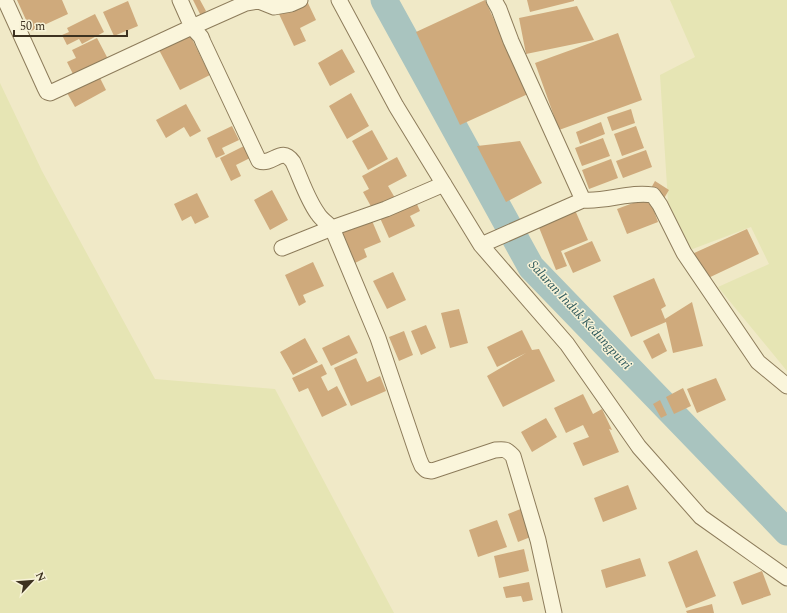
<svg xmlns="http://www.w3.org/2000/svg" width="787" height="613" viewBox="0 0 787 613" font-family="Spectral,serif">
<rect width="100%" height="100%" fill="#f0e9c7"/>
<path fill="#e6e5b4" d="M670 0H787V371L718 287 769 264 751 227 690 250 668 202 660 75 695 57Z
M0 83 42 171 155 379 275 389 394 613H0Z"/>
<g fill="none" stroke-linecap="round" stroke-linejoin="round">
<path stroke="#a9c4bf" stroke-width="27" d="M384 0 531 267 787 532"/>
</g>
<path fill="#cfaa7c" d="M17 0H62L68 14 31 31Z
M193 0H200L206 11 201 16Z
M485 0 528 94 460 125 416 32Z
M527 0H574V1L530 12Z
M128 1 138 26 114 36 103 12Z
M307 1 316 20 300 28 306 41 294 46 279 14Z
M577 6 594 40 526 54 519 18Z
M95 14 104 32 82 44 79 39 67 45 62 35 69 32 67 28Z
M189 33 210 75 180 90 158 48Z
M618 33 642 100 559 130 535 63Z
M97 38 108 59 74 76 67 62 76 58 72 50Z
M342 49 355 72 330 86 318 63Z
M98 74 106 90 75 107 66 91Z
M351 93 369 126 347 139 329 106Z
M186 104 201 131 190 137 184 127 166 138 156 120Z
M631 109 635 123 612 131 607 117Z
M601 122 605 134 580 144 576 132Z
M232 126 239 140 222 148 225 154 216 158 207 138Z
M636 126 644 148 622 156 614 134Z
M372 130 388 159 368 170 352 141Z
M603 138 610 156 582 166 575 148Z
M520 141 542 183 506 202 477 146Z
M244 146 250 158 236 165 241 176 231 181 220 158Z
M646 150 652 167 623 178 616 161Z
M397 157 407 176 388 186 395 198 373 210 363 192 369 189 362 176Z
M611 159 618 178 589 189 582 170Z
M655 181 669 190 660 205 650 190Z
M272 190 288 220 270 230 254 200Z
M197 193 209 217 195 224 191 216 182 221 174 204Z
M649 197 658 222 627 234 617 209Z
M416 202 420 211 410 216 415 226 389 238 380 218Z
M575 210 588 240 561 251 567 266 556 270 538 225Z
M370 216 381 242 364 249 367 257 355 263 340 229Z
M747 229 759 254 704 280 692 254Z
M592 241 601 261 573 273 564 253Z
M313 262 324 286 303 295 306 302 299 306 285 275Z
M393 272 406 300 387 309 373 281Z
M654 278 666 306 661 309 665 319 692 302 703 346 673 353 666 322 631 337 613 296Z
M459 309 468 343 450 348 441 313Z
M426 325 436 348 421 355 411 331Z
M522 330 532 350 539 349 555 381 503 407 487 376 526 353 497 367 487 347Z
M404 331 413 355 399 361 389 337Z
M659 333 667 351 652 359 643 341Z
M349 335 358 353 331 366 322 348Z
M305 338 318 362 293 375 280 352Z
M356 358 367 382 380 376 386 391 351 406 334 368Z
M322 364 327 374 321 377 328 391 337 386 347 405 322 417 308 388 299 392 292 378Z
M716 378 726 400 697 413 687 389Z
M683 388 691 406 674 414 666 397Z
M583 394 593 414 602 409 612 430 609 429 619 452 583 466 573 443 589 437 583 425 566 433 554 408Z
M660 400 667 415 661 418 653 404Z
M546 418 557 437 532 452 521 432Z
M628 485 637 509 603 522 594 498Z
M523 508 533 536 518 542 508 514Z
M497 520 507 547 478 557 469 530Z
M524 549 529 571 499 578 494 556Z
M697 550 716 596 686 608 668 562Z
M640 558 646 576 606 588 601 570Z
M762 571 771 595 742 605 733 582Z
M529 582 533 600 523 602 521 596 506 598 503 587Z
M712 604 714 613H687L686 611Z"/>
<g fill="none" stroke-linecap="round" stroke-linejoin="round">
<g stroke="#8d7c5b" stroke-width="17">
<path id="street" d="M5 0 45 88 47 92 50 93 192 27 246 3 259 1 274 7 291 4 300 0
M180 0 192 27 201 37 203 42 259 161C273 166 281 145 293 162 301 179 307 199 318 214 321 219 327 223 332 228L282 248
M339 0 396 106 481 245 567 344 639 447 701 517 787 578
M494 0 499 9 511 41 583 200C607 202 630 191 653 195L660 205 684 253 758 362 787 386
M444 184 386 209 332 228 378 338 419 459 422 466 426 470 432 471 495 450C505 449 506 449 513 456L538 540 554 613
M481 245 583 200"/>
</g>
<use href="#street" stroke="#faf5db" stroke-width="15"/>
</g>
<g text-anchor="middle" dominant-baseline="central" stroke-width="3" stroke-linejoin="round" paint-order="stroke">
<g font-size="13" font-style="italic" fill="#2f5a5d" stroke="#f7f2d7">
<text transform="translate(580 315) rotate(47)">Saluran Induk Kedungputri</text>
</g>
</g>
<g transform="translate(32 581) rotate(64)" stroke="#f7f2d7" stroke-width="3" paint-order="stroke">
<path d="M0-3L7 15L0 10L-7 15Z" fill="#3d3220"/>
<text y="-6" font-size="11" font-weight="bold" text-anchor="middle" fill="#3d3220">N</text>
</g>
<path d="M14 30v6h113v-6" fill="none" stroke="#3d3220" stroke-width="2"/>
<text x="20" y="30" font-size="12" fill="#3d3220" stroke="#f7f2d7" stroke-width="3" paint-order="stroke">50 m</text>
</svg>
